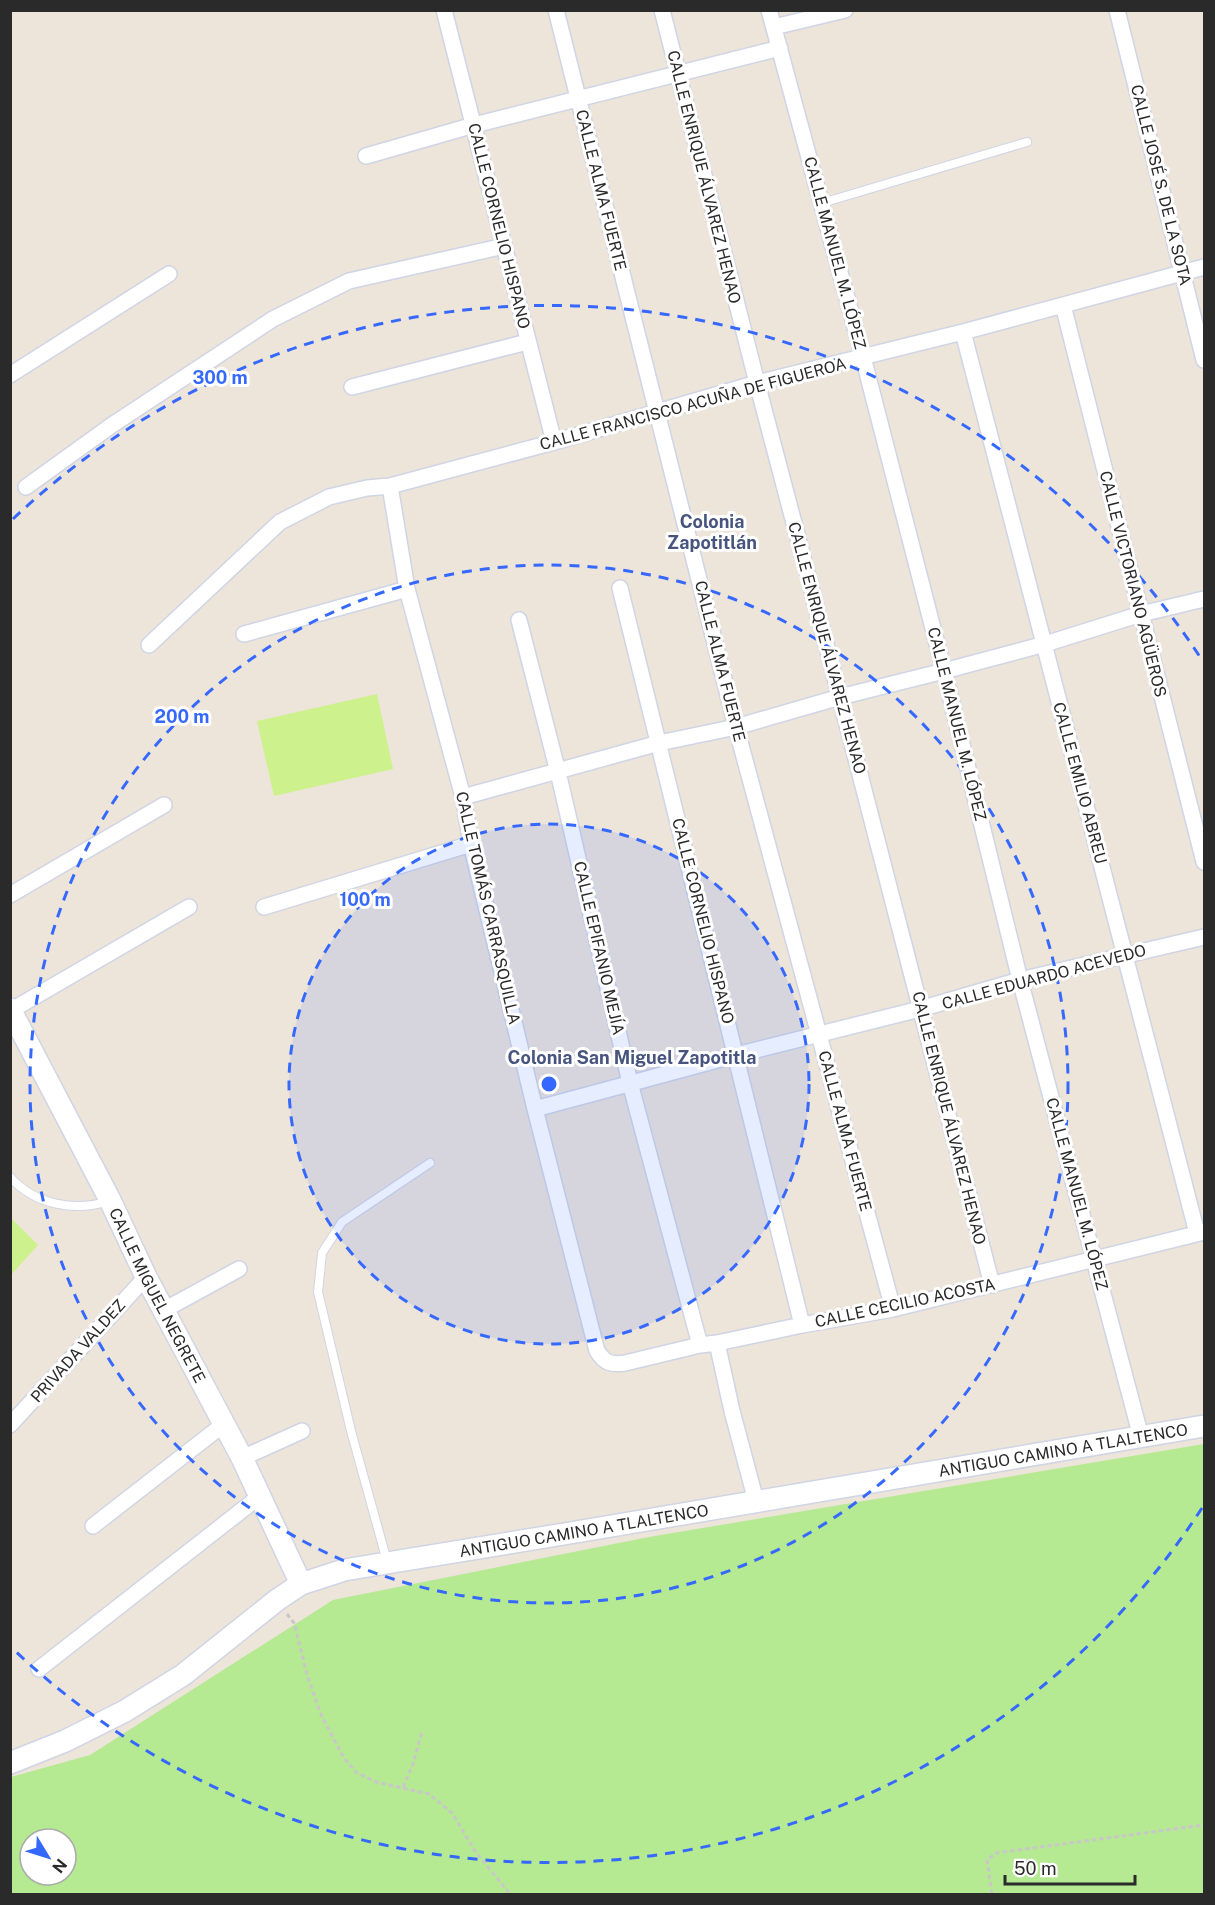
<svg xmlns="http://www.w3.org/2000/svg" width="1215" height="1905" viewBox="0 0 1215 1905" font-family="'Public Sans',sans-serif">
<rect width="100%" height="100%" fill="#ede4da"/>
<path fill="#b5e992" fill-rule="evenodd" d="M1204 1444V1894H11V1777L90 1755 333 1600 649 1537ZM30 1839H66V1875H30Z"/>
<path fill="#cdf18c" d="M377 694 393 769 274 796 257 721Z
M11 1218 38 1245 11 1275H10Z"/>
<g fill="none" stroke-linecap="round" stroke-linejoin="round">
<g stroke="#cfd5e4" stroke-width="10">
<path id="lane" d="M822 203 1027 142
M10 1177C35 1205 75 1212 109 1201
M387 1561 351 1431 318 1292 322 1253 342 1222 430 1163"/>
</g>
<g stroke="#cfd5e4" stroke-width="18">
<path id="street" d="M444 10 554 442
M556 10 736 727 893 1309
M662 10 757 383 840 697 992 1285
M769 10 863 357 944 671 1020 980 1141 1437
M1117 10 1204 360
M774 27 845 10
M366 156 474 125 780 48
M1063 305 1204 862
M963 332 1197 1233
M10 375 169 274
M352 387 527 342
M390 486 407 589 463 797 471 844 535 1109 597 1351C605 1363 610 1365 625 1363L700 1345 717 1343 802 1325 893 1309 1204 1232
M26 487 112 425 273 319 349 281 504 246
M620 588 802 1325
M519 620 558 772 630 1083 700 1345
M244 634 407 589
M149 645 280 522 329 497 367 488 390 486 554 442 757 383 963 332 1204 267
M463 797 659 743 736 727 840 697 944 671 1045 644 1141 614 1204 599
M10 895 164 805
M264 907 471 844
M10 1011 189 907
M535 1109 736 1055 920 1009 1020 980 1204 937
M164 1310 239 1269
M717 1343 732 1411 756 1501
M10 1425 146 1277
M242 1458 302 1431
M93 1526 224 1424
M39 1669 260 1496"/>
</g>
<g stroke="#cfd5e4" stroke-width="24">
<g id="secondary">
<path id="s1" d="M10 1009 110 1200 146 1277 242 1458 301 1584"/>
<path id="s2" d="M10 1763 65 1741 125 1711 183 1675 277 1600 301 1584 344 1570 564 1534 1204 1426"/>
</g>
</g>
<path stroke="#c8c8c8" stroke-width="3" stroke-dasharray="4.5 3" stroke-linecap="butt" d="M287 1614 294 1623 308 1678 322 1717 344 1758 357 1773 376 1782 429 1794 452 1813 475 1851 510 1894
M403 1787 413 1764 422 1732
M992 1894 987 1860 996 1853 1204 1825"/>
<use href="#lane" stroke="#fff" stroke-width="8"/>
<use href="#street" stroke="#fff" stroke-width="15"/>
<use href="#secondary" stroke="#fff" stroke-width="21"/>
</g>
<circle cx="549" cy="1084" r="260" fill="#3568ff" fill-opacity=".12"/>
<g fill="none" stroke="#3568ff" stroke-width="3" stroke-dasharray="10 8">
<circle cx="549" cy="1084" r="260"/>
<circle cx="549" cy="1084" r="519"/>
<path d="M1202 1508A779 779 0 0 1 13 1649M13 519A779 779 0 0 1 1202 660"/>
</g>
<g text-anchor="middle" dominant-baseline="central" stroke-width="6" stroke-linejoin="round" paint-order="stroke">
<g font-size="16" fill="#2a2a2a" stroke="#fff">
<text transform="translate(704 177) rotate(76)">CALLE ENRIQUE ÁLVAREZ HENAO</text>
<text transform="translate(1161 185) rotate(76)">CALLE JOSÉ S. DE LA SOTA</text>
<text transform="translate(601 190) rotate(76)">CALLE ALMA FUERTE</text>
<text transform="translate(499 226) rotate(76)">CALLE CORNELIO HISPANO</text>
<text transform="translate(835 253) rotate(75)">CALLE MANUEL M. LÓPEZ</text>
<text transform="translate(693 404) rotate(-15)">CALLE FRANCISCO ACUÑA DE FIGUEROA</text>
<text transform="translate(1133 584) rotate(76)">CALLE VICTORIANO AGÜEROS</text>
<text transform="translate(827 648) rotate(75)">CALLE ENRIQUE ÁLVAREZ HENAO</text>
<text transform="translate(720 661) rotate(76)">CALLE ALMA FUERTE</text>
<text transform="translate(957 724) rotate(76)">CALLE MANUEL M. LÓPEZ</text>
<text transform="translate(1080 783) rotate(75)">CALLE EMILIO ABREU</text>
<text transform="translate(488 908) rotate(77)">CALLE TOMÁS CARRASQUILLA</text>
<text transform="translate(703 921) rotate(76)">CALLE CORNELIO HISPANO</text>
<text transform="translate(599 948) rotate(77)">CALLE EPIFANIO MEJÍA</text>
<text transform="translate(1044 977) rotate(-15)">CALLE EDUARDO ACEVEDO</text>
<text transform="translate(949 1118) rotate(76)">CALLE ENRIQUE ÁLVAREZ HENAO</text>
<text transform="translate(845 1131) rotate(75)">CALLE ALMA FUERTE</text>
<text transform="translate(1077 1194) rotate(75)">CALLE MANUEL M. LÓPEZ</text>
<text stroke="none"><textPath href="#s1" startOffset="322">CALLE MIGUEL NEGRETE</textPath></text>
<text transform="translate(905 1303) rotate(-12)">CALLE CECILIO ACOSTA</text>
<text transform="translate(78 1351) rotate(-48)">PRIVADA VALDEZ</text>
<text stroke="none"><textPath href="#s2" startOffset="1118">ANTIGUO CAMINO A TLALTENCO</textPath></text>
<text stroke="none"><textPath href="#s2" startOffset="632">ANTIGUO CAMINO A TLALTENCO</textPath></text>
</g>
<g font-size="18" font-weight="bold" fill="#46547e" stroke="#fff">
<text x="712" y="521">Colonia<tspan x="712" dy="21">Zapotitlán</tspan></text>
<text x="632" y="1057">Colonia San Miguel Zapotitla</text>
</g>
</g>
<circle cx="549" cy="1084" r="9" fill="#3568ff" stroke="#fff" stroke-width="3"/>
<g font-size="18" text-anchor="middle" font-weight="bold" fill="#3568ff" stroke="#fff" stroke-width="6" stroke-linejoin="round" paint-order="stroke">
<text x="220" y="384">300 m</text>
<text x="182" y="723">200 m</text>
<text x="365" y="906">100 m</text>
</g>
<rect width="1215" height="1905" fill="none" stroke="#2a2a2a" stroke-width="24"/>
<g transform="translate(48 1857) rotate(128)"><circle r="28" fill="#ffffff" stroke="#aaaaaa" stroke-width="1.5"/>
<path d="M0-4.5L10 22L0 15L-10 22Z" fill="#3568ff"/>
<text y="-9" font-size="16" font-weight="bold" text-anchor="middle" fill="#2a2a2a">N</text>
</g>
<path d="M1005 1875v9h130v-9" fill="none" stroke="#2a2a2a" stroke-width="3"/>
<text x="1014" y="1875" font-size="18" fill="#2a2a2a" stroke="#ffffff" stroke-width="4.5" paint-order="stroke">50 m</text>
</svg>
